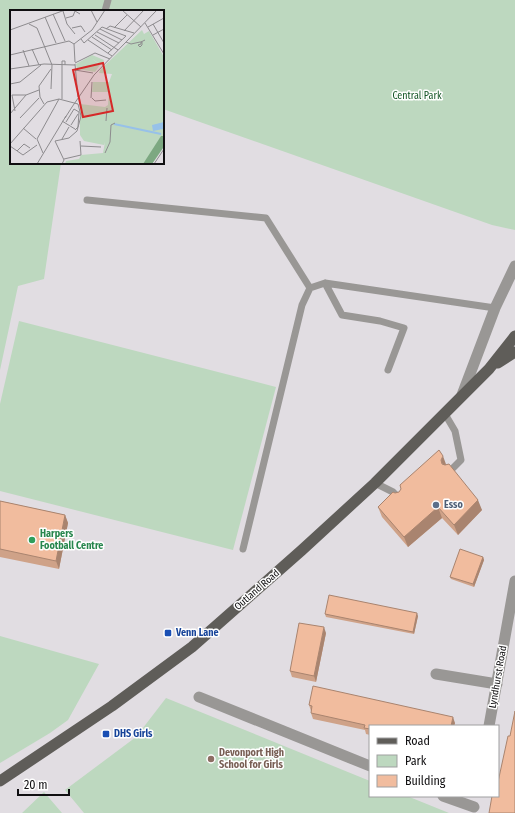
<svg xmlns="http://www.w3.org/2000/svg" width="515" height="813" viewBox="0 0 515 813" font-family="'Fira Sans Condensed',sans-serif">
<rect width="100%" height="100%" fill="#e1dde2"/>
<path fill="#bdd8bf" d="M0 0H515V230L492 225 163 109V11H11V163H61L44 279 18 286 0 370Z
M19 321 276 387 233 550 0 491V404Z
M0 636 99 664 68 720 50 733 0 763Z
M166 698 370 781V796H407L449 813H84L65 790 136 737Z
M44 792 62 813H22Z"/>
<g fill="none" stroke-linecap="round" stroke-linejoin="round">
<path stroke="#999795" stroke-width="7" d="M105 11 108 0
M87 200 266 218 310 288
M325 283 342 315 380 321 404 328 388 370
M445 414 455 431 461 460 450 471
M375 483 393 492 400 499
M243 549 302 305 310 288 325 283 495 308"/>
<path stroke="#999795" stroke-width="11" d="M436 674 497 684
M199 697 370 766
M489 726 515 581
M443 796 474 807"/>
<path stroke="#999795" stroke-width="11" d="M462 395 495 308 515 266"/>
<path stroke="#5f5d59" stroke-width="11" d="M498 363 515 352
M0 781 112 706 192 647 302 550 375 483 489 369 515 336"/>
</g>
<path fill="#cfa288" d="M447 465 482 510 458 535 442 518 408 547 382 517 378 507 395 493 399 492Z
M0 501 65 515 68 523 59 569 0 557Z
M483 557 484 560 474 587 451 579 450 577Z
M325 614 418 616 414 634 326 617Z
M326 633 316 682 292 677 290 671Z
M309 705 455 723 454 726H370V735L366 734 365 730 313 719 311 713V711Z"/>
<path fill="#a9846f" d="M443 456 447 467 446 474 441 460Z
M478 500 482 510 458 535 454 525Z
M438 507 442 518 408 547 404 537Z
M65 515 68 523 59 569 56 561Z
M483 557 484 560 474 587 473 584Z
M417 613 418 616 414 634 413 632Z
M324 627 326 633 316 682 314 676Z
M453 717 455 723 454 726H451Z"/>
<path fill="#f1bc9e" stroke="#a9846f" d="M439 450 443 456 441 460 442 464 445 465 449 464 478 500 454 525 438 507 404 537 378 507 393 492 395 493 399 492 401 489 400 485Z
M0 501 65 515 56 561 0 549Z
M460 549 483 557 473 584 450 577Z
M329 595 417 613 413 632 325 614Z
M299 623 324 627 314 676 290 671Z
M313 686 453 717 451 726H370V729L364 728 365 725 311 713 312 706 309 705Z
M515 711V813H489L492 796H498V782L508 736H510Z"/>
<circle fill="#5c6f8a" stroke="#fff" stroke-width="1.5" cx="436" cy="505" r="4"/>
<circle fill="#2e9e5b" stroke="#fff" stroke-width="1.5" cx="32" cy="540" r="4"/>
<g fill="#1a4fb4" stroke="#fff" stroke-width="1.5">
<rect x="164" y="629" width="8" height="8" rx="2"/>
<rect x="102" y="730" width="8" height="8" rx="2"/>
</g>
<circle fill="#8d6e63" stroke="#fff" stroke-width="1.5" cx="211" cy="759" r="4"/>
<g text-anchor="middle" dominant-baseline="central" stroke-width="3" stroke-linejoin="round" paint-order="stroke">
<g font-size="10" fill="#105322" stroke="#fff">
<text x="417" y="96">Central Park</text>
</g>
<g font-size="10" font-weight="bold" fill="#4e5e75" stroke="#fff" text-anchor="start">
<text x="444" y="505">Esso</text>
</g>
<g font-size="10" font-weight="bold" fill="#27864d" stroke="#fff" text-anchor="start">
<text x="40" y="534">Harpers<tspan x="40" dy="12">Football Centre</tspan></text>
</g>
<g font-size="10" fill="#100f11" stroke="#fff">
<text transform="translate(257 590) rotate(-41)">Outland Road</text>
<text transform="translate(498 677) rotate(-80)">Lyndhurst Road</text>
</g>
<g font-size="10" font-weight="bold" fill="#164399" stroke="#fff" text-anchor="start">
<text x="176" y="633">Venn Lane</text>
<text x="114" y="734">DHS Girls</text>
</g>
<g font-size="10" font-weight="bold" fill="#785e54" stroke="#fff" text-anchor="start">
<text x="219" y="753">Devonport High<tspan x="219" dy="12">School for Girls</tspan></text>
</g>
</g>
<g transform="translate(10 10)">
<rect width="154" height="154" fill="#e1dde2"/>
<path d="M132 20 134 24 139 21 154 47 153 138 142 154H55L56 151 69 149 71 145 93 143 95 132 94 135 74 131 70 125V94L95 97 98 95 99 82H82L83 72H99L102 64 89 63 90 60ZM82 45 94 50 91 55 81 48 90 55 85 62 67 59 66 54Z" fill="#bdd8bf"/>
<path d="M151 126H154L153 138 142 154H133Z" fill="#7ca881"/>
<path d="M154 112 153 119 143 121 142 115Z" fill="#97c1e9"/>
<path fill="none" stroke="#97c1e9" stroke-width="2" d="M104 114 151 124"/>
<path fill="none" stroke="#8d8b8e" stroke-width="1" d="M81 0 87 12M112 0 131 17M53 1 57 14 65 24M43 4 55 31M35 7 46 33M56 8 63 6 65 1 70 4M135 13 154 44M19 14 27 18 42 55 41 79M143 14 154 33M138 17 154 8M62 18 71 16 75 22M104 18 117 5M90 19 112 30M96 19 100 16 124 23M0 20 55 0M114 21 134 0M87 22 109 33M85 25 108 40M143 25 154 19M82 27 102 40M71 29 74 33 92 17 116 26 98 43M78 30 102 46M116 32 121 34 130 32H132V35L130 37 128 35 131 34V32L135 30M64 34 82 20 95 0M64 34 65 52M22 39 29 55M13 40 19 56M0 45 59 31 64 34M65 53 85 43 100 49M65 54 68 87M0 59 34 54 65 55M65 60 83 63M0 74 10 72 31 55M81 88 82 72M82 88 85 91 96 90M52 89V51H55V55M34 94 30 87 29 76 41 59M62 97 84 65 147 0M5 101 2 85H16M0 104 16 85 29 80M10 108 29 88M55 108 62 97M52 111 65 119M96 111 97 98M56 112 64 99 69 102 68 117 65 120M61 115 68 104M13 118 26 129M52 129 59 117M45 131 59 128 67 121 71 106 68 94M45 131 54 150 52 154M0 134 37 92 49 89 68 94M0 136 13 145 27 135M71 136 91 137M7 141 14 134 20 138M33 143 27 129 49 89M95 143 100 132 101 115 105 113M54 149 71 145 70 131M27 154 56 106M144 154 154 139"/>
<path fill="#d62828" fill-opacity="0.15" stroke="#d62828" stroke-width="2" d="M93 53 103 101 73 107 63 60Z"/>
<rect width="154" height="154" fill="none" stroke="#100f11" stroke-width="2"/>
</g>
<rect x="369" y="725" width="130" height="72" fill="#ffffff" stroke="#9f9fa0"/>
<rect x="377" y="738" width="20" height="6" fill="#5f5d59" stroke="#9f9fa0"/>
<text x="405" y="745" font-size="12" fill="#100f11">Road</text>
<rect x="377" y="755" width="20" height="12" fill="#bdd8bf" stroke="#9f9fa0"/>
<text x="405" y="765" font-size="12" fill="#100f11">Park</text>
<rect x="377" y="775" width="20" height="12" fill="#f1bc9e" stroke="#9f9fa0"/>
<text x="405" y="785" font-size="12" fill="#100f11">Building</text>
<path d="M18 789v6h51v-6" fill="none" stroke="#100f11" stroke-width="2"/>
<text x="24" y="789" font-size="12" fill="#100f11" stroke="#ffffff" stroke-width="3" paint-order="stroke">20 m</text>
</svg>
